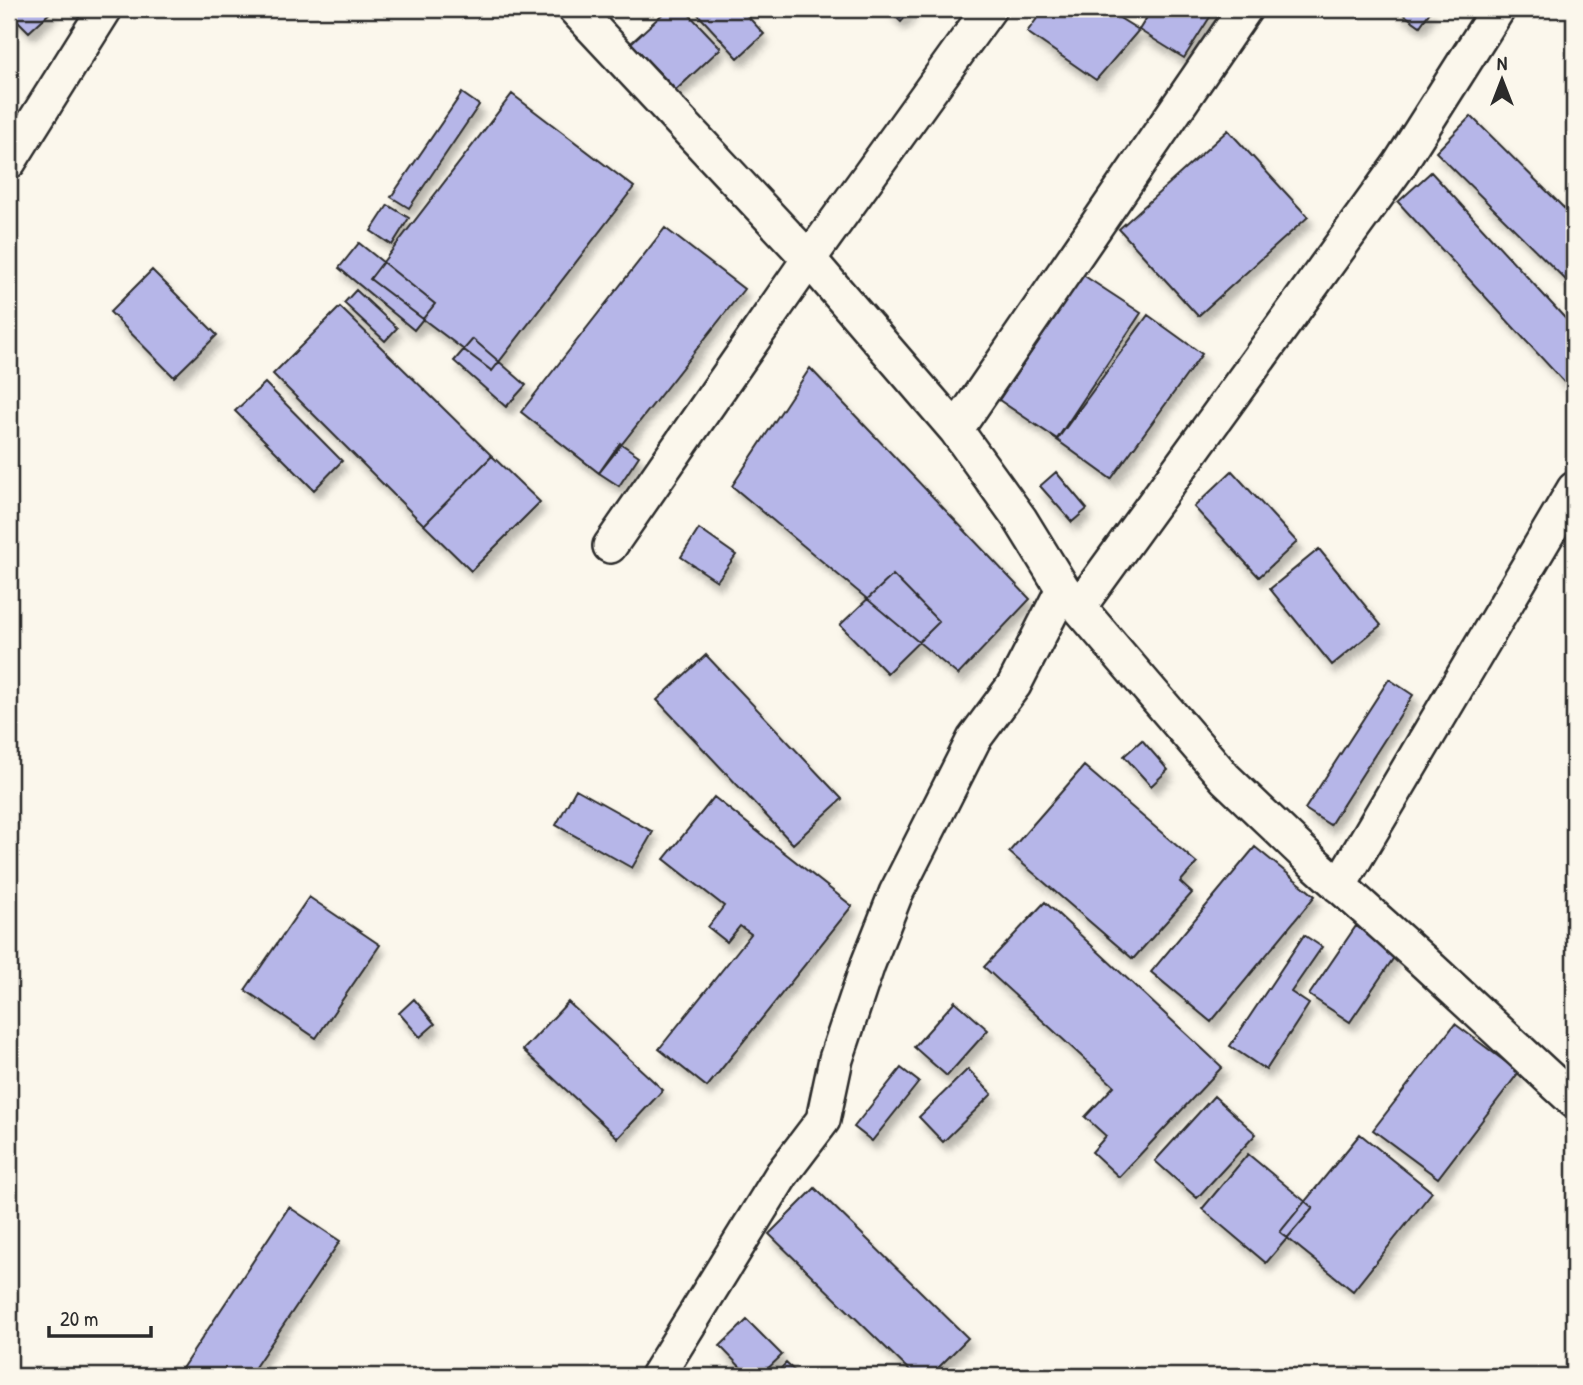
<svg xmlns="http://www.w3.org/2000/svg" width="1583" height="1385" viewBox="0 0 1583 1385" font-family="'Patrick Hand',sans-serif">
<defs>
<filter id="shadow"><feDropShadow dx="4.5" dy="8" stdDeviation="3.5" flood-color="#0004"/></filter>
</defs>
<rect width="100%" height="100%" fill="#fbf7ec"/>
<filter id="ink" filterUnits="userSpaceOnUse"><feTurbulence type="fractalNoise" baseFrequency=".0143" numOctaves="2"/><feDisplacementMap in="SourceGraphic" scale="14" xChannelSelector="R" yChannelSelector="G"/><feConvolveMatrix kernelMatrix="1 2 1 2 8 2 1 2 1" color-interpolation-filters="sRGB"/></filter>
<g filter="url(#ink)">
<path fill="#b6b6e8" stroke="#2b2b2b" stroke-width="2" filter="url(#shadow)" d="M9 9H54L29 32 9 12Z
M668 9H684L721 48 676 90 631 43Z
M693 9H741L764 34 738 58Z
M888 9H912L901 22Z
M1044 9H1105L1139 30 1096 80 1027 32Z
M1152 9H1215L1184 58 1139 30Z
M1396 9H1432L1420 26Z
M462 93 479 105 409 208 391 197Z
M512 94 634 187 492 371 370 279Z
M1471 116 1574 218V288L1436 152Z
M1228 130 1308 217 1198 316 1119 229Z
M1431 172 1574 328V393L1398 202Z
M388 205 409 218 392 245 371 231Z
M665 228 744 289 599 473 521 412Z
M359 243 435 304 414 330 339 268Z
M152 270 217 335 174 377 110 312Z
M1083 275 1141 313 1057 439 999 400Z
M356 290 397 328 385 341 344 303Z
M340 307 492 456 424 525 273 374Z
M1148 315 1202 354 1111 479 1057 440Z
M473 339 526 385 506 407 454 361Z
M810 368 1030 599 958 675 732 486Z
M265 383 342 461 314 490 235 411Z
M620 443 639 456 619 486 599 473Z
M492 456 540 502 471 571 424 525Z
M1232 471 1297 542 1259 577 1194 507Z
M1056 472 1087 509 1072 522 1040 486Z
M699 529 736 555 717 581 681 557Z
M1319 549 1381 625 1332 665 1270 589Z
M893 575 939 622 887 673 840 625Z
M706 655 842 799 793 844 657 700Z
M1389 679 1413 695 1330 825 1305 809Z
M1142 740 1168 770 1151 786 1124 756Z
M1084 766 1197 863 1180 882 1192 893 1133 959 1009 852Z
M576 789 653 832 632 868 556 825Z
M714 797 852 906 707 1087 659 1049 751 934 740 926 727 942 708 927 724 906 664 859Z
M1255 847 1315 896 1211 1022 1151 972Z
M309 897 380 945 316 1038 245 990Z
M1045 902 1222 1067 1119 1177 1092 1152 1106 1136 1085 1117 1114 1086 984 967Z
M1356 926 1397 953 1350 1022 1309 995Z
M1304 935 1322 947 1291 992 1309 1004 1266 1070 1230 1046Z
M414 999 435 1024 420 1037 399 1013Z
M955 1001 988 1030 947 1076 914 1047Z
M568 1002 663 1090 618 1138 523 1050Z
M1455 1024 1519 1072 1438 1178 1373 1130Z
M901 1068 919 1082 872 1141 854 1127Z
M968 1069 992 1094 943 1142 919 1117Z
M1214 1096 1256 1134 1197 1198 1155 1161Z
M1360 1134 1432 1192 1353 1291 1280 1232Z
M1248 1154 1313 1208 1266 1263 1202 1209Z
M815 1188 968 1338 930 1376H915L769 1234Z
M289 1207 340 1241 249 1376H177Z
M747 1320 782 1355 760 1376H749L720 1346Z
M786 1363 800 1376H774Z"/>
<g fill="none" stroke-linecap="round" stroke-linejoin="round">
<g stroke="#2b2b2b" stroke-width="38">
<path id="street" d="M575 9 809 259 956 430 1020 519 1063 589 1014 685 974 739 896 893 868 964 836 1059 823 1120 782 1174 657 1376
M9 162 105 9
M956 430 1245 9
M610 546 809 259 989 9
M1065 591 1225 778 1313 862 1422 960 1574 1101
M1079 607 1399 165 1498 9
M1339 886 1574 489"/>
</g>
<use href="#street" stroke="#fbf7ec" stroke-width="33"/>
</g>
</g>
<rect width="1583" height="1385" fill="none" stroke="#fbf7ec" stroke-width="35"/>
<rect x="18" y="18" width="1548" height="1350" fill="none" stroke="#2b2b2b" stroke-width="2.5" filter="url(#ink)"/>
<g transform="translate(1502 80)" stroke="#fbf7ec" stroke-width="5" paint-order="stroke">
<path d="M0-5L12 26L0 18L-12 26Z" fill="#2b2b2b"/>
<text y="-10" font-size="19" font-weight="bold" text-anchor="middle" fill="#2b2b2b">N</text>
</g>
<path d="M49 1326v10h102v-10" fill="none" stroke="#2b2b2b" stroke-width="3.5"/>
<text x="60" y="1326" font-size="21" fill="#2b2b2b" stroke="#fbf7ec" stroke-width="5" paint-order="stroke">20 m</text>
</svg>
